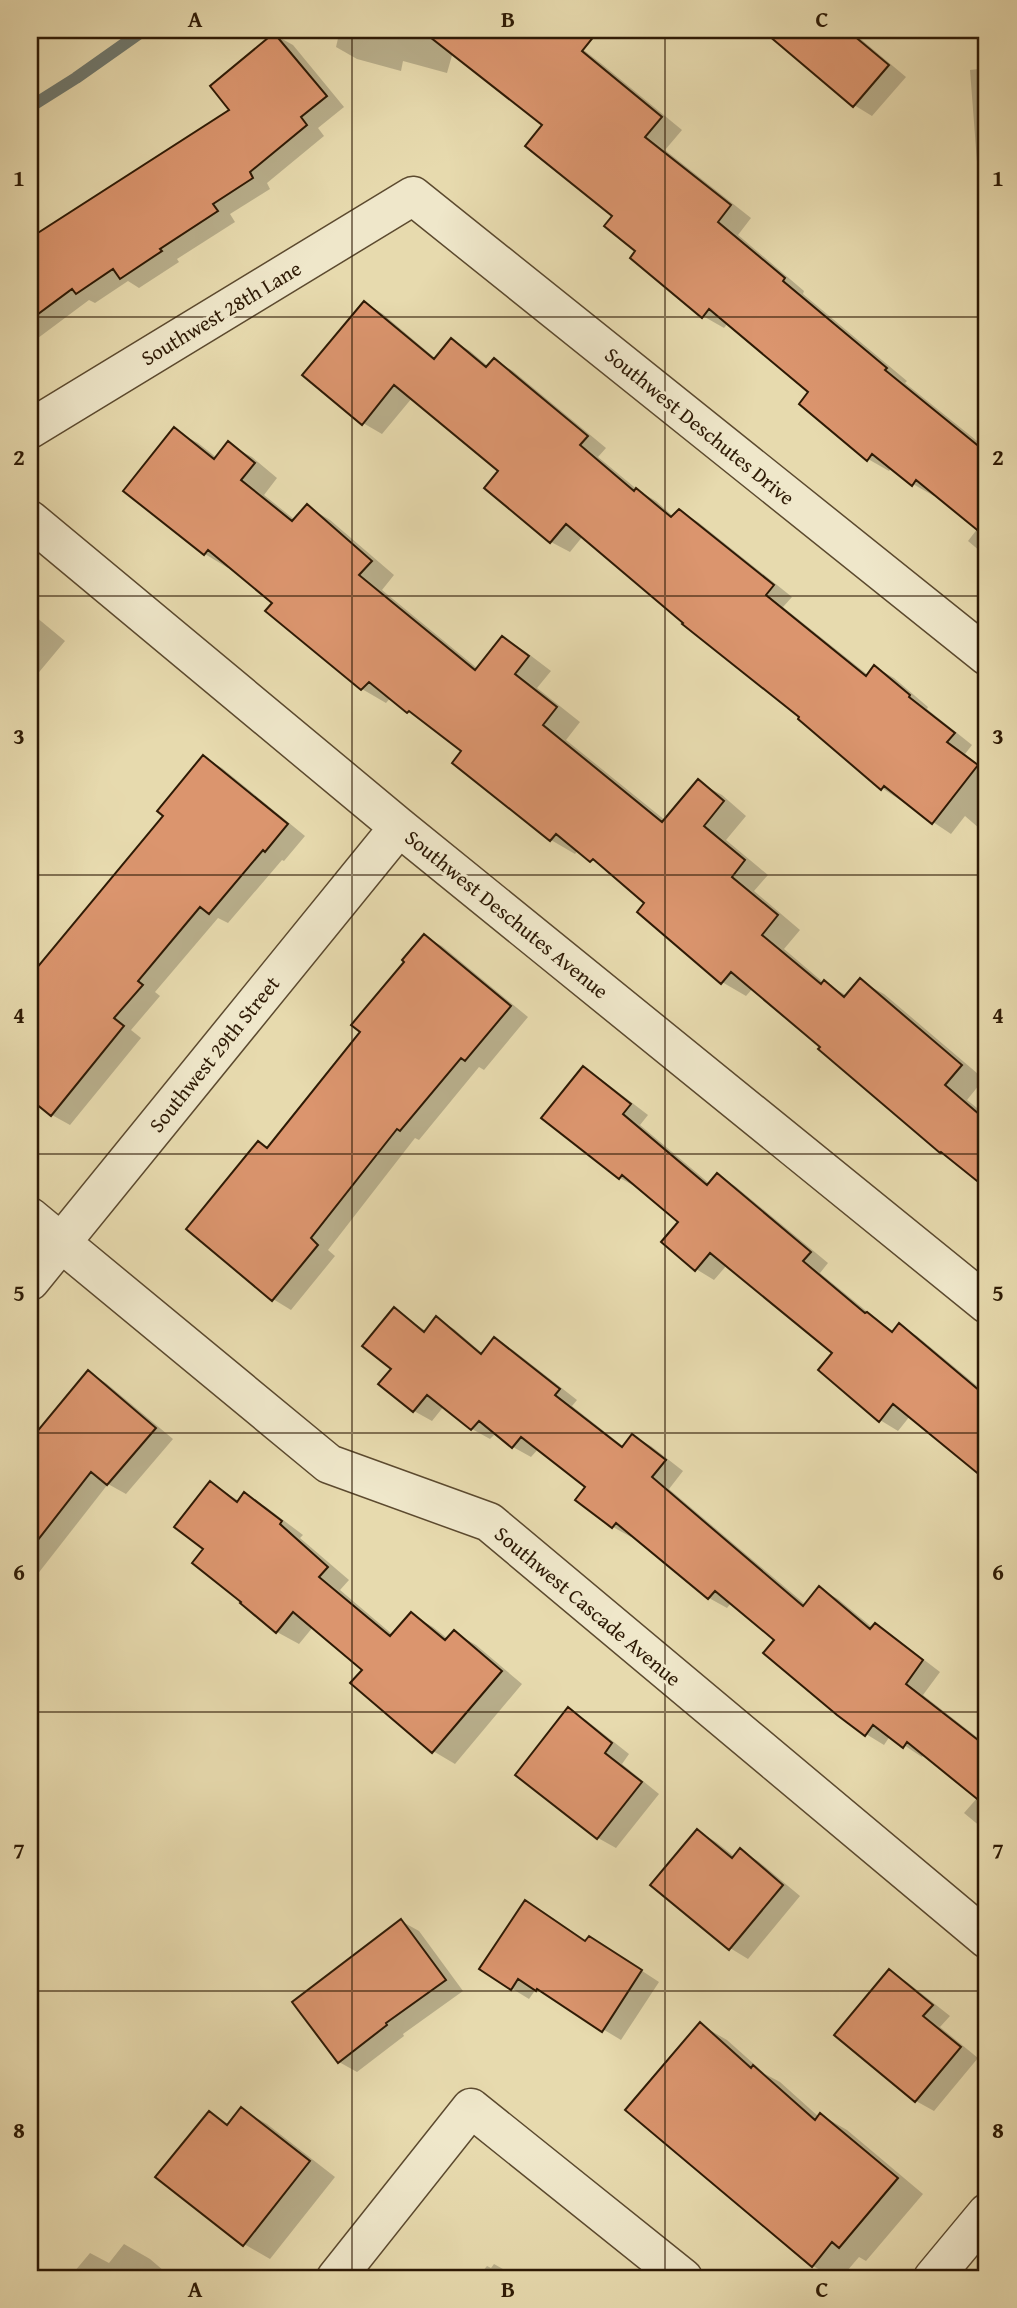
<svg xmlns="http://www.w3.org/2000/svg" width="1017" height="2308" viewBox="0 0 1017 2308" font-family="'Gentium Book Plus',serif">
<rect width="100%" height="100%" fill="#e7daae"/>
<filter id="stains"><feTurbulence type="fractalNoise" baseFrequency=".00286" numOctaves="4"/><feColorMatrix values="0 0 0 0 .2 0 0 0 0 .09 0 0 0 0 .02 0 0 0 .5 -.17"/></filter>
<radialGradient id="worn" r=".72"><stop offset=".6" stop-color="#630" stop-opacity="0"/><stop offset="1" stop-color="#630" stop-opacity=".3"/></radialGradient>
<path fill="#0003" d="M340 30H558L603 65 682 130 665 150 751 218 738 235 804 291 803 294 907 381 905 383 987 449V557L968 541 978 528 936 494 934 496 913 484 892 467 889 471 868 459 811 392 728 323 724 328 703 316 632 257 637 250 614 216 544 125 453 52 447 73 403 61 401 71 357 59 336 47Z
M765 30H850L906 77 872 116 854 105Z
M275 35 293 45 344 107 318 128 324 136 267 183 270 189 230 214 235 222 177 259 179 262 139 288 128 281 95 303 89 300 30 344V241L232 111Z
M987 68V168L977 162 970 70Z
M365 303 383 314 436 359 452 340 470 351 489 367 495 360 513 371 606 448 598 457 639 491 656 501 674 517 679 511 698 522 792 597 783 607 868 675 875 667 894 678 928 707 927 709 972 745 965 754 987 771V835L965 816 951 834 882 788 802 717 583 536 570 552 551 542 501 471 412 398 382 434 363 423Z
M174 430 198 443 217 458 228 444 252 457 277 478 264 495 295 520 307 506 330 520 394 575 382 590 478 669 503 638 526 652 551 671 537 688 580 722 566 740 666 821 698 782 722 795 746 816 726 840 768 875 754 891 800 930 784 949 824 983 848 996 860 981 884 994 984 1079 967 1100 987 1116V1186L753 988 746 996 722 982 647 903 608 870 578 850 575 854 551 840 454 762 463 751 391 697 386 703 362 689 268 611 274 603 230 566 228 568 205 554 126 491Z
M30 612 65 641 30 683Z
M204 757 222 768 305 836 284 861 282 860 228 923 218 918 155 992 160 996 131 1030 141 1038 70 1125 52 1115 30 1097V978L166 816Z
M424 936 442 946 528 1017 484 1070 479 1067 419 1140 415 1138 328 1250 335 1256 291 1310 273 1299 268 1149 363 1032Z
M583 1068 601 1079 648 1115 640 1125 710 1184 717 1176 735 1186 828 1263 820 1273 875 1318 894 1332 899 1325 917 1336 987 1394V1479L910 1416 898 1431 880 1420 835 1353 727 1265 714 1280 696 1269 681 1222 639 1187 638 1188 620 1178Z
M394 1310 426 1331 436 1319 454 1329 483 1354 495 1339 513 1350 577 1400 572 1406 624 1447 633 1436 651 1446 683 1471 669 1489 806 1605 820 1589 838 1599 873 1628 875 1625 893 1636 940 1672 923 1695 978 1738 979 1737 987 1742V1832L964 1813 978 1797 924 1754 922 1757 890 1736 884 1745 866 1734 777 1639 731 1603 727 1608 709 1598 633 1535 631 1537 613 1527 588 1486 539 1448 531 1457 513 1447 496 1433 490 1439 472 1429 444 1406 432 1421 414 1411 393 1369Z
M88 1372 106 1383 173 1439 126 1494 108 1484 33 1580 30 1578V1443Z
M210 1483 239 1501 244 1495 266 1507 303 1535 300 1538 349 1580 340 1590 393 1635 411 1614 433 1627 448 1639 454 1632 476 1645 522 1684 455 1764 433 1751 364 1669 313 1627 299 1644 277 1632 205 1549Z
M568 1710 586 1720 629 1754 622 1764 659 1794 616 1848 598 1838Z
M698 1831 716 1842 735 1857 740 1851 758 1861 800 1896 748 1959 730 1948Z
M526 1902 587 1942 607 1948 659 1982 621 2040 536 1989 529 1999 511 1988Z
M401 1921 419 1931 463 1991 403 2034 404 2036 357 2072 339 2062Z
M889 1971 907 1982 950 2016 940 2027 978 2058 934 2111 916 2101 837 2035Z
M701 2025 727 2040 765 2074 780 2082 819 2117 821 2115 847 2130 923 2194 866 2261 859 2257 841 2278H834L813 2266Z
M241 2109 267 2124 335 2177 270 2259 244 2244 158 2177 209 2114 229 2125Z
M124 2244 150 2259 172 2278H69L90 2253 109 2263Z
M494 2264 519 2278H477L487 2266 491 2268Z"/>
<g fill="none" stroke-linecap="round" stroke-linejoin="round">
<path stroke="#6f796f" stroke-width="12" d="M30 107 76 78 144 30"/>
</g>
<path fill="#db956e" stroke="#2e1a05" stroke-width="2" d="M421 30H599L582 51 662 117 645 137 731 205 718 222 785 278 783 281 887 368 885 370 987 453V538L916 480 912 486 872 454 867 461 799 404 808 392 709 309 702 318 630 258 635 251 604 226 612 216 525 146 542 125Z
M762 30H847L889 65 853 107Z
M274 33 327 96 301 117 307 125 250 172 253 178 213 204 218 211 160 249 162 251 120 279 113 269 76 294 72 289 30 320V238L229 110 210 86Z
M364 301 434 359 451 338 486 367 494 358 588 436 580 445 634 491 636 488 671 517 679 509 774 585 766 595 866 676 874 665 910 695 909 697 955 733 947 742 978 765 932 824 884 786 881 790 798 719 799 717 682 624 683 623 566 524 550 543 484 488 498 471 394 385 362 425 302 375Z
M174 427 214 459 228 441 255 463 241 480 292 521 307 504 372 561 359 575 475 670 502 636 529 656 515 674 557 707 543 725 662 822 698 779 724 801 704 826 745 860 732 877 778 915 762 935 821 984 824 980 844 997 860 978 962 1065 945 1085 987 1121V1189L941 1152 940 1153 818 1049 820 1047 731 972 721 984 637 912 644 903 593 859 590 862 556 834 550 841 452 763 461 751 409 711 407 713 369 682 361 690 265 611 272 603 208 550 204 555 123 491Z
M203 755 288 824 265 852 263 850 209 914 200 907 138 981 143 985 114 1018 124 1026 51 1116 30 1099V976L163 816 157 811Z
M424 934 511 1006 465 1061 461 1058 400 1131 397 1129 311 1238 318 1245 272 1301 186 1229 258 1141 267 1148 360 1032 351 1025 404 962 402 960Z
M583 1066 631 1104 623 1114 707 1185 717 1173 811 1252 803 1261 865 1313 867 1312 892 1332 899 1323 987 1397V1481L893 1404 879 1422 818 1370 832 1353 710 1253 695 1271 661 1242 678 1222 622 1175 619 1179 541 1118Z
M394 1307 424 1332 436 1316 481 1354 494 1337 560 1389 555 1395 622 1447 632 1434 666 1460 652 1477 803 1606 819 1586 870 1629 875 1623 923 1660 906 1684 987 1747V1807L907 1742 903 1748 873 1725 865 1736 837 1715 763 1653 774 1640 715 1591 708 1599 616 1523 612 1528 575 1500 585 1487 521 1437 512 1448 479 1421 471 1430 427 1395 413 1412 378 1384 391 1369 362 1346Z
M88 1370 156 1428 107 1485 91 1472 30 1550V1440Z
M210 1481 237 1502 244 1492 282 1521 280 1524 328 1567 319 1577 390 1636 411 1612 445 1640 454 1630 502 1671 432 1753 350 1683 362 1670 293 1612 276 1633 240 1603 241 1602 192 1563 203 1549 174 1527Z
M568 1707 612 1743 605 1753 642 1782 597 1839 515 1775Z
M697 1829 732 1858 740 1848 783 1885 729 1950 650 1885Z
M525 1900 585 1941 589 1936 642 1970 602 2032 537 1989 536 1991 518 1979 511 1990 479 1969Z
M401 1919 446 1980 386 2023 387 2025 338 2063 292 2002Z
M889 1969 933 2005 923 2016 961 2047 915 2102 834 2035Z
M700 2022 751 2068 753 2065 815 2120 820 2113 898 2178 839 2248 832 2242 812 2267 625 2110Z
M241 2107 310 2161 243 2246 155 2177 209 2111 227 2125Z"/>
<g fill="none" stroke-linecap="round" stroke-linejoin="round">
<g stroke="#5c4a2f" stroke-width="41">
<path id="minor" d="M30 429 413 196 987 656
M30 520 399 827 987 1304
M30 1217 329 1464 489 1522 987 1939
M30 1281 399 827
M336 2278 471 2108 683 2278
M933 2278 987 2213"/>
</g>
<use href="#minor" stroke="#efe7ca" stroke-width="38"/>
</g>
<path fill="none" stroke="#2e1a05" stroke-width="2" stroke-opacity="0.55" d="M352 30V2278M665 30V2278M30 317H987M30 596H987M30 875H987M30 1154H987M30 1433H987M30 1712H987M30 1991H987"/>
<g text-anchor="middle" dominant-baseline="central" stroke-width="6" stroke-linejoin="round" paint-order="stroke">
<g font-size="21" fill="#2e1a05" stroke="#efe7ca">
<text transform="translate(221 313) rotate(-31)">Southwest 28th Lane</text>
<text transform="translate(700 426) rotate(39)">Southwest Deschutes Drive</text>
<text transform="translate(507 914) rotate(39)">Southwest Deschutes Avenue</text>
<text transform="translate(214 1054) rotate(-51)">Southwest 29th Street</text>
<text transform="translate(588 1606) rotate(40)">Southwest Cascade Avenue</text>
</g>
</g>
<rect width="1017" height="2308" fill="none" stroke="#e7daae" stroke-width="77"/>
<rect x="38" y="38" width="940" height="2232" fill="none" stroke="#2e1a05" stroke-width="2.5"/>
<g font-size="23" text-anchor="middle" font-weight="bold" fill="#2e1a05">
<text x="195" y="27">A</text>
<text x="508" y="27">B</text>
<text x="822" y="27">C</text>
<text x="19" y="186">1</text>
<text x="998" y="186">1</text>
<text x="19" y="465">2</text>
<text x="998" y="465">2</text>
<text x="19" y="744">3</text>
<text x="998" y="744">3</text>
<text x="19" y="1023">4</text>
<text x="998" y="1023">4</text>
<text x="19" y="1301">5</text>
<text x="998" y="1301">5</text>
<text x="19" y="1580">6</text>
<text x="998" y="1580">6</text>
<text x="19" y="1859">7</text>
<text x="998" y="1859">7</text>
<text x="19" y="2138">8</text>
<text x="998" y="2138">8</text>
<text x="195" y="2297">A</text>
<text x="508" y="2297">B</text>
<text x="822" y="2297">C</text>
</g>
<rect width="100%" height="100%" filter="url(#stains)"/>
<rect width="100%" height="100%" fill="url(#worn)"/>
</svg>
